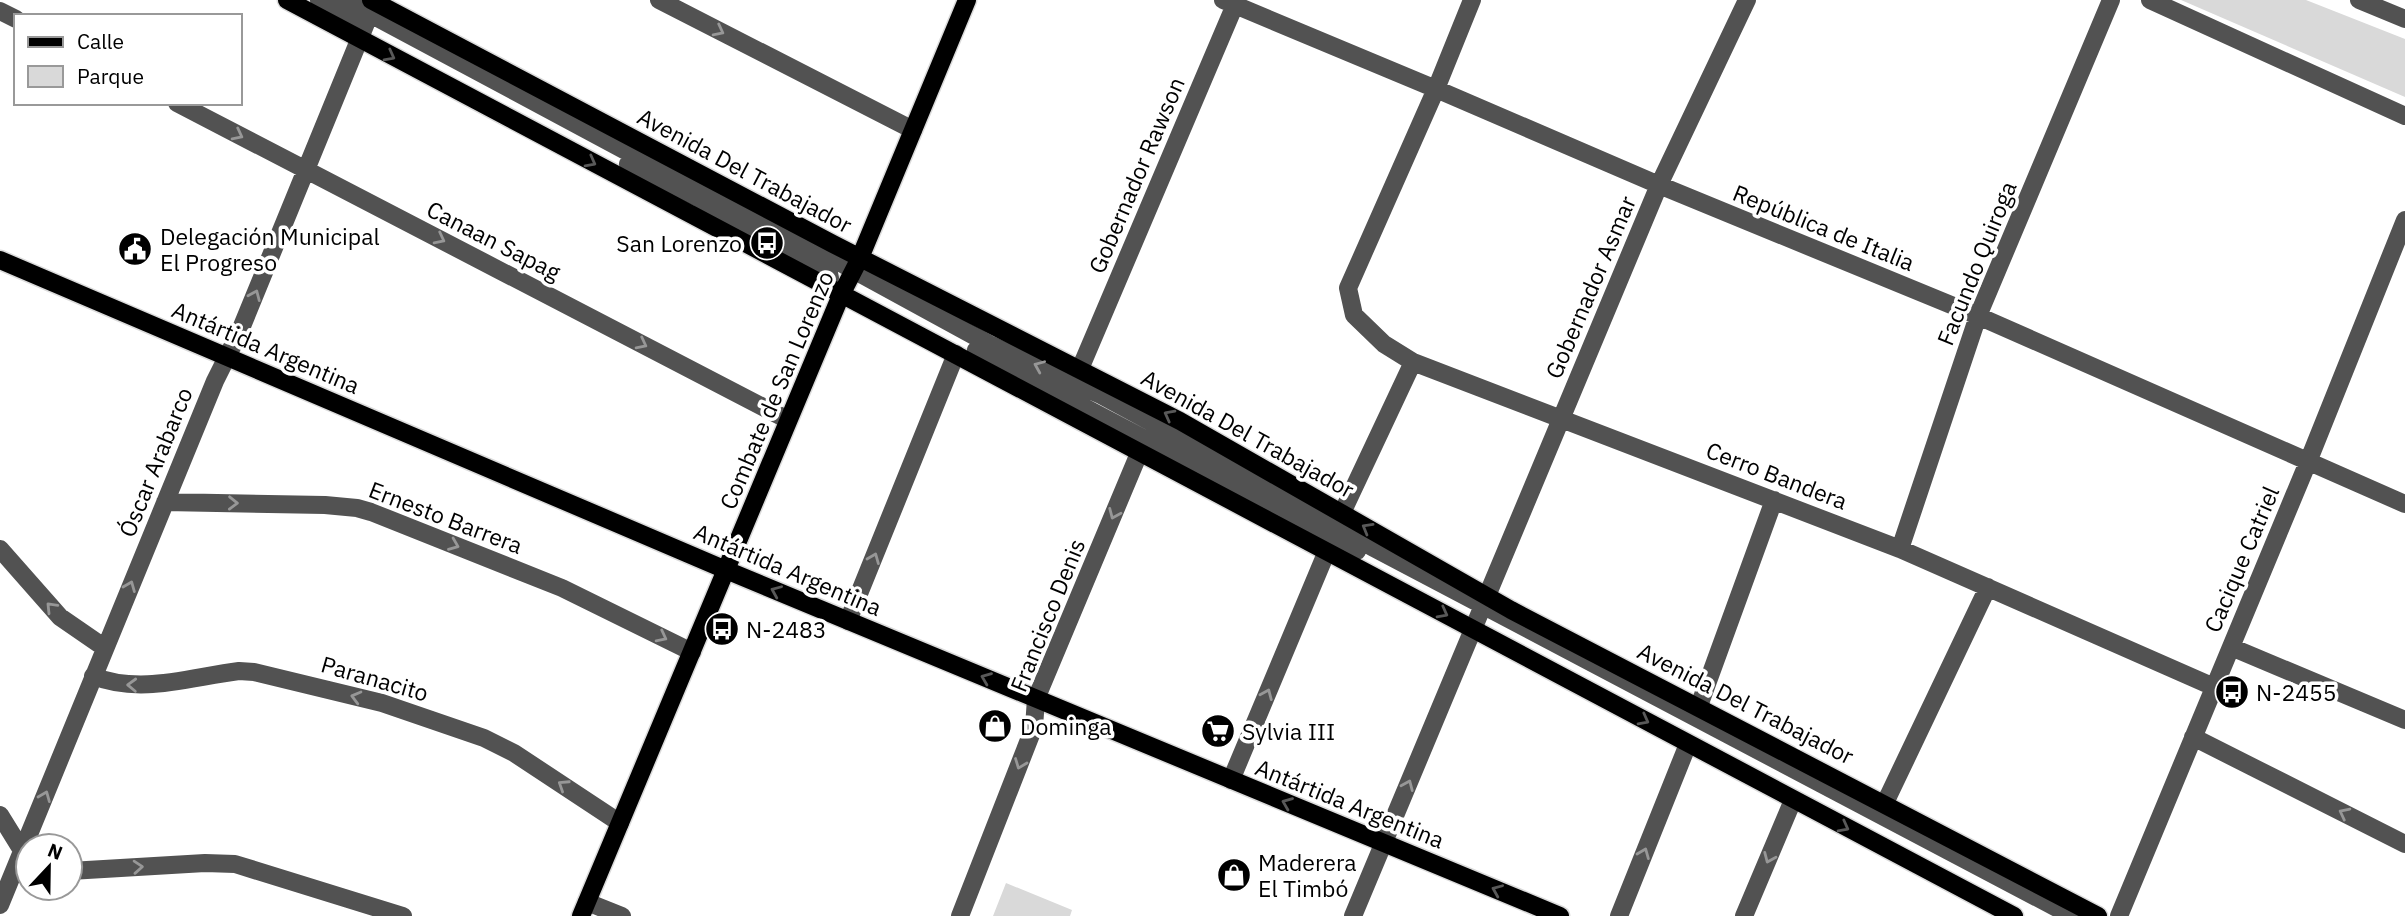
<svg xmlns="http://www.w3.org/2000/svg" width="2405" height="916" viewBox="0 0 2405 916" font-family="'IBM Plex Sans',sans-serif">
<rect width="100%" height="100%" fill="#fff"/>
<path fill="#d9d9d9" d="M2181 0H2306L2405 39V97Z
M1006 883 1072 910 1070 916H993Z"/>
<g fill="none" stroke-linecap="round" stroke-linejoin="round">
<g stroke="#dbdbdb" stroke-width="21">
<path id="major" d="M287 0 2014 916
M371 0 833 244 1180 421 1511 610 2098 916
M0 260 726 570 1560 916
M581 916 841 295 860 258 967 0"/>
</g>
<path stroke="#525252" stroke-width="18" d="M319 0 356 20
M344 0 626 151 694 183 989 344 1101 395 1270 486 1372 547 2072 916
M659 0 913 130
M1223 0 1436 89 1659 185 1978 316 2405 504
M1472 0 1436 89 1348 288 1354 315 1384 344 1413 362 1900 549 2214 687
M2150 0 2405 116
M2359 0 2405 19
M0 11 16 19
M177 103 788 420
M628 164 700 199
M704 206 829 273 830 278 825 280 700 214Z
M976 350 1357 551
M1080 369 1237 0
M165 502 325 505 357 508 371 512 562 588 692 652
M1342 513 1413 362
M0 549 60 617 105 648
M1900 549 1978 316 2111 0
M848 621 956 354
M2231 647 2405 720
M93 676C141 695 190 677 239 671L254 672 382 703 484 738 514 753 620 823
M1699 706 1774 500
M2193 737 2405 844
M1231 780 1327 551
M1885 803 1988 587
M0 815 26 857
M70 871 205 863 235 864 403 916
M587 902 622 916
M0 905 215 381 240 331 373 6
M960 916 1034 727 1036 699 1140 451
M1353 916 1659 185 1747 0
M1619 916 1688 744
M1744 916 1793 800
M2119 916 2308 462 2405 220"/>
<use href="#major" stroke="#000" stroke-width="18"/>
</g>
<defs><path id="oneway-chevron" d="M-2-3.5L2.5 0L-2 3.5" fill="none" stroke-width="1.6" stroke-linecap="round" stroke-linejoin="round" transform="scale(1.75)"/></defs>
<g stroke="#979797">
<use href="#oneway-chevron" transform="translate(719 31) rotate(27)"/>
<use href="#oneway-chevron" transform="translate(238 135) rotate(27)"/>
<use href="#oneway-chevron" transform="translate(440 239) rotate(27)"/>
<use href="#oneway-chevron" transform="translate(255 295) rotate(-67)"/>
<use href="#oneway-chevron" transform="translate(642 344) rotate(27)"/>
<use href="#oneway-chevron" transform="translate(1039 366) rotate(-157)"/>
<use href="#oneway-chevron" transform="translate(233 503) rotate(1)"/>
<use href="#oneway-chevron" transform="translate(1114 514) rotate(113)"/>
<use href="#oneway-chevron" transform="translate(454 545) rotate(22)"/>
<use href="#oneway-chevron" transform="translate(874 558) rotate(-68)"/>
<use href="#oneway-chevron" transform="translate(130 586) rotate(-68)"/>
<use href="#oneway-chevron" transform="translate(51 607) rotate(-134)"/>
<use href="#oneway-chevron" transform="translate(662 637) rotate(27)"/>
<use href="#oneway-chevron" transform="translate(132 685) rotate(-178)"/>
<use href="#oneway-chevron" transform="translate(1267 694) rotate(-67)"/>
<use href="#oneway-chevron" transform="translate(356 697) rotate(-165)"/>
<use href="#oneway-chevron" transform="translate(1020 764) rotate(111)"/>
<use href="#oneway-chevron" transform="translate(563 785) rotate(-147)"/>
<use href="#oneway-chevron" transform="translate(1408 785) rotate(-67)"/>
<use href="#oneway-chevron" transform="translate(45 796) rotate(-68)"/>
<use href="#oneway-chevron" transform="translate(2344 813) rotate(-153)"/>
<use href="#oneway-chevron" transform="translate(1644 853) rotate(-68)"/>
<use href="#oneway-chevron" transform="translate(1769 858) rotate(113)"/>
<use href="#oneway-chevron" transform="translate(138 867) rotate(-4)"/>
</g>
<g stroke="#595959">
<use href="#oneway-chevron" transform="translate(390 56) rotate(28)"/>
<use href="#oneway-chevron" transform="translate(591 162) rotate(28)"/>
<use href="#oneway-chevron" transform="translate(1169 415) rotate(-152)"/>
<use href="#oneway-chevron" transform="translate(1367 528) rotate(-150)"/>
<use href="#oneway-chevron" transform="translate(776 591) rotate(-157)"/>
<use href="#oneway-chevron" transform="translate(1443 613) rotate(28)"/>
<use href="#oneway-chevron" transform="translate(986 678) rotate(-158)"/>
<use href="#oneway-chevron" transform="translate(1644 720) rotate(28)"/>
<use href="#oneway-chevron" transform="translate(1287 803) rotate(-158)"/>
<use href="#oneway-chevron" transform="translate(1844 827) rotate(28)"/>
<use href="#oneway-chevron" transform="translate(1497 890) rotate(-157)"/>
</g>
<defs>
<g id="bus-disc" transform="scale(1.75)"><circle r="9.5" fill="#000" stroke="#fff"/><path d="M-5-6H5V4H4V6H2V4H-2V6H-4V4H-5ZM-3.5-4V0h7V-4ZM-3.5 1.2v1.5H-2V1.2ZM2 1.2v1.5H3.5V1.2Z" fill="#fff"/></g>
<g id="civic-disc" transform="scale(1.75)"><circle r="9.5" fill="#000" stroke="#fff"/><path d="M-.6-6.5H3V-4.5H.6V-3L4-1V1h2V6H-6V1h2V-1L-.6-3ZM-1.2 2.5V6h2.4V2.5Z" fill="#fff"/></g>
<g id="shop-disc" transform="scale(1.75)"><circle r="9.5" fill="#000" stroke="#fff"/><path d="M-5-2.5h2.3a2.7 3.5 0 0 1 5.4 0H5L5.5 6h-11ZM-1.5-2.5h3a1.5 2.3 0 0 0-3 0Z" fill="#fff"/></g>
<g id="supermarket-disc" transform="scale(1.75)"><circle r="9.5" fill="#000" stroke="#fff"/><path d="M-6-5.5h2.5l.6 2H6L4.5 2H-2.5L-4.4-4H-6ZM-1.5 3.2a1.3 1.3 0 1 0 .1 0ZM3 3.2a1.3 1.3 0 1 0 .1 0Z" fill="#fff"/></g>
</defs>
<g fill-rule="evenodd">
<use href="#bus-disc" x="767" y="243"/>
<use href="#civic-disc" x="135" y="249"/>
<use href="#bus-disc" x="722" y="629"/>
<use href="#bus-disc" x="2232" y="692"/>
<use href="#shop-disc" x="995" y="726"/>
<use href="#supermarket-disc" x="1218" y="731"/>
<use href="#shop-disc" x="1234" y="875"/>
</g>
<g text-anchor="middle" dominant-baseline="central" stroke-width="7" stroke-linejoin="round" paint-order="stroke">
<g font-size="23" fill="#000" stroke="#fff">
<text transform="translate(745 170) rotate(28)">Avenida Del Trabajador</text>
<text transform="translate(1136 175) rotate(-67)">Gobernador Rawson</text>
<text transform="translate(1824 227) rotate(22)">República de Italia</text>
<text transform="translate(494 240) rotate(27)">Canaan Sapag</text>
<text transform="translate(1976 263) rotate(-68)">Facundo Quiroga</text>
<text transform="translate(1590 287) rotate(-67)">Gobernador Asmar</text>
<text transform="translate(266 347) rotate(23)">Antártida Argentina</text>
<text transform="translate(776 390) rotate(-67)">Combate de San Lorenzo</text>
<text transform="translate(1248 433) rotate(29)">Avenida Del Trabajador</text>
<text transform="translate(155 462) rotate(-68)">Óscar Arabarco</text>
<text transform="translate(1777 475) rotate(21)">Cerro Bandera</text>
<text transform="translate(446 517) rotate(21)">Ernesto Barrera</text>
<text transform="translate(2241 559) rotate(-67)">Cacique Catriel</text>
<text transform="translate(788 569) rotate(23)">Antártida Argentina</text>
<text transform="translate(1047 615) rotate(-68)">Francisco Denis</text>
<text transform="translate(375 678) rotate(16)">Paranacito</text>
<text transform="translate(1746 703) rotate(27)">Avenida Del Trabajador</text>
<text transform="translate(1350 803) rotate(22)">Antártida Argentina</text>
</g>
<g font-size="23" fill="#000" stroke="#fff" text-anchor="start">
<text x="160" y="236">Delegación Municipal<tspan x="160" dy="26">El Progreso</tspan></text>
<text x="742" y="243" text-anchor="end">San Lorenzo</text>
<text x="746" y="629">N-2483</text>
<text x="2256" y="692">N-2455</text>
<text x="1020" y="726">Dominga</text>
<text x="1242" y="731">Sylvia III</text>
<text x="1258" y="862">Maderera<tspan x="1258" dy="26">El Timbó</tspan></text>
</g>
</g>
<rect x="14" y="14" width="228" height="91" fill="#ffffff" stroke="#999999" stroke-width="2"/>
<rect x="28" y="37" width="35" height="10" fill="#000000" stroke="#999999" stroke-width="2"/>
<text x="77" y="49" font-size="21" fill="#000000">Calle</text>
<rect x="28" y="66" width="35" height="21" fill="#d9d9d9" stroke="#999999" stroke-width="2"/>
<text x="77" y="84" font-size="21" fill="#000000">Parque</text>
<g transform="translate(49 867) rotate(22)"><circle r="33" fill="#ffffff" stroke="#999999" stroke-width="2"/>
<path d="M0-5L12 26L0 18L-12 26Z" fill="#000000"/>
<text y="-10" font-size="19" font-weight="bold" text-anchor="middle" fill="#000000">N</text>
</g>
</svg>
